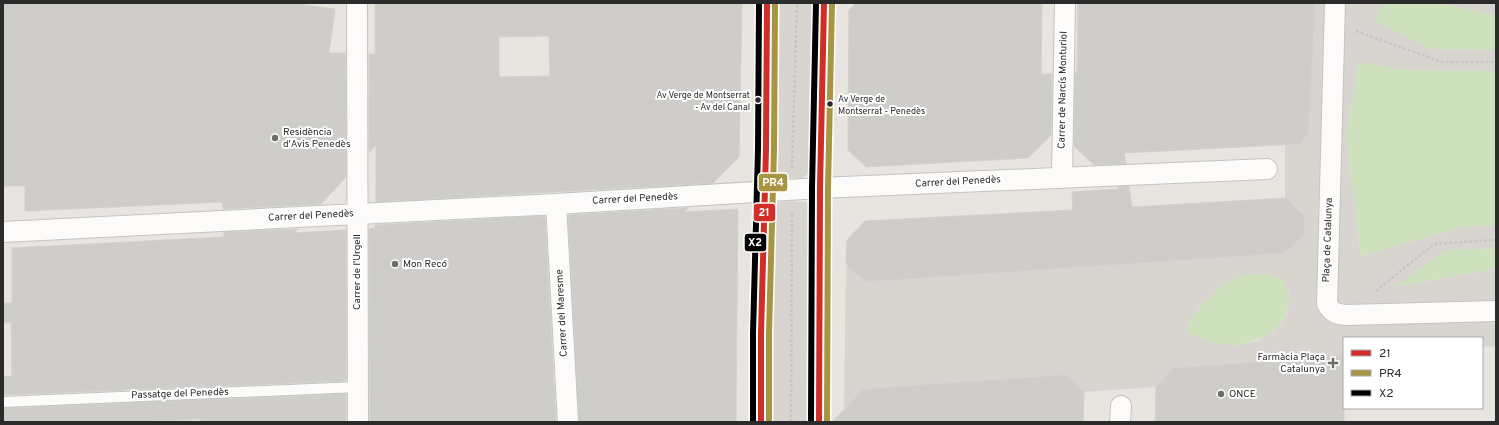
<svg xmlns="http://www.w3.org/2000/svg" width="1499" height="425" viewBox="0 0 1499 425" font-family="Overpass,sans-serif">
<rect width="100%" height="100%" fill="#e8e5e1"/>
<path fill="#cde1bd" d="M1383 3H1436L1496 15V50L1430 49 1375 21Z
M1359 61 1404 70 1496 71V226L1463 227 1361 256 1346 134Z
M1496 248V269L1394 287 1446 250Z
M1260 273C1267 274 1277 275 1283 281 1286 285 1289 293 1289 298 1290 323 1268 338 1246 343 1243 344 1238 346 1235 346 1217 346 1200 339 1185 332 1197 309 1215 285 1241 276 1247 274 1254 274 1260 273Z"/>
<path fill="#d8d5d1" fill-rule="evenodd" d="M777 3H813L809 171 808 174 802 178H783L775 174Z
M1315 3H1383L1375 21 1430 49 1496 50V71L1404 70 1359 62 1346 134 1361 256 1463 227 1496 226V248L1446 250 1395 287 1496 269V346L1482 347V338H1344V356L1174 368 1156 387 1084 392 924 385 864 389 844 409 846 264 864 281 1285 253 1304 233V216L1287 199 1285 198V145L1299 144 1308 134ZM1260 273 1272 275 1283 281 1289 293V304L1287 314 1282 322 1272 332 1257 341 1236 346 1209 342 1185 332 1192 319 1200 307 1223 285 1241 276Z
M1436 3H1496V15Z
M782 201 806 202 810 209 807 422H772L775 208 777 204Z"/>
<path fill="#cfcdca" stroke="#d3d1cd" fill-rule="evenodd" d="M3 3H290L335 9 329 53H346V177L321 204 223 209 222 202 25 211V186H3Z
M375 3H742L739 157 713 183 376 202V145L369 153V54H375ZM549 36 550 76 499 77V37Z
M856 3H1042L1041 74H1052L1051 135 1028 158 866 167 848 150 849 10Z
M1078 3H1315L1308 134 1299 144 1124 153 1126 164 1094 165 1074 146 1075 73H1077Z
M1129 186 1132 207 1287 198 1304 216V234L1285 253 904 279 864 281 846 264 847 240 865 221 1073 210 1072 192 1119 189 1117 187Z
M688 208 684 212 738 209 736 422H579L568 215Z
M545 216 556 422H370L369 229 375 228V225Z
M298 229 294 233 346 230V381L3 395V377L12 376 11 322 3 323V303H12V248L224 237V232Z
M1344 356V422H1155L1156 387 1174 368Z
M1066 375 1084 392 1083 422H832L864 389Z
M346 394V422H201V419L154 421V422H3V408Z"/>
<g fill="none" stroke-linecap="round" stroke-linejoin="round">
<g stroke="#c4c4c3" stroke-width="12">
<path id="lane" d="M3 402 358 387"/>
</g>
<g stroke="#c4c4c3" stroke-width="22">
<path id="street" d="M357 3 358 422
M1335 3 1327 304C1332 313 1336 314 1347 315L1496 311
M1062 177 1065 3
M556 204 568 422
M3 232 556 204 820 188 1267 169
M1120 422 1121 406"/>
</g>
<g stroke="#c4c4c3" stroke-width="24">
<path id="secondary" d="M761 422V334L766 149 767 3
M819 422 820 188 824 3"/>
</g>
<path stroke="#c6c6c6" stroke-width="2.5" stroke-dasharray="3 2" stroke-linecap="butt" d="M1356 31 1442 62H1496
M792 168 797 3
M1376 291 1434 244 1496 240
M791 422 792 212"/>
<use href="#lane" stroke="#fcfbfa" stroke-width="10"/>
<use href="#street" stroke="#fcfbfa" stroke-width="20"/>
<use href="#secondary" stroke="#fcfbfa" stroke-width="22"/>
<g stroke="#fff" stroke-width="9">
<path id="bus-1" d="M761 422V334L766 149 767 3
M819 422 820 188 824 3"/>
</g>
<g stroke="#fff" stroke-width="9">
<path id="bus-2" d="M769 422V334L774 149 775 3
M827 422 828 188 832 3"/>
</g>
<g stroke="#fff" stroke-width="9">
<path id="bus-3" d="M753 422V334L758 149 759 3
M811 422 812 188 816 3"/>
</g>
<use href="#bus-1" stroke="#d02e26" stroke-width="6"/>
<use href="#bus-2" stroke="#a79541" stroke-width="6"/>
<use href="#bus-3" stroke="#000" stroke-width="6"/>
</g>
<g fill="#2b2b2b" stroke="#fff" stroke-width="1.5">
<circle cx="758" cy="100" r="3.5"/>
<circle cx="830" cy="104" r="3.5"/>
</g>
<g fill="#6d6c6b" stroke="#fff" stroke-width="1.5">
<circle cx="275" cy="138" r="4"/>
<circle cx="395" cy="264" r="4"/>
<path d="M1331 357h4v4h4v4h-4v4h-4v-4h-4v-4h4z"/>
<circle cx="1221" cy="394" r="4"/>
</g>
<g text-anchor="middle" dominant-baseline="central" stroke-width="4" stroke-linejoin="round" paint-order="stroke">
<g font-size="9" fill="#2b2b2b" stroke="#fff" text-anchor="end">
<text x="750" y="95">Av Verge de Montserrat<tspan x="750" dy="12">- Av del Canal</tspan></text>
<text x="838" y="99" text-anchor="start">Av Verge de<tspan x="838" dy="12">Montserrat - Penedès</tspan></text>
</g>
<g font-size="10" fill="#2b2b2b" stroke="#fff">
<text transform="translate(1063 90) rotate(-89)">Carrer de Narcís Monturiol</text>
<text transform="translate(958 182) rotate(-3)">Carrer del Penedès</text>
<text transform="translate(635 199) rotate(-3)">Carrer del Penedès</text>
<text transform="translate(311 216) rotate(-3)">Carrer del Penedès</text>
<text transform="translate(1328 240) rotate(-88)">Plaça de Catalunya</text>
<text transform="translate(357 272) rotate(-90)">Carrer de l'Urgell</text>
<text transform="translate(562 313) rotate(-93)">Carrer del Maresme</text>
<text transform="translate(180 394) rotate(-2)">Passatge del Penedès</text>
</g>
<g font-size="10" fill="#2b2b2b" stroke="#fff" text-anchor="start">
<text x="283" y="132">Residència<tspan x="283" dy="12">d'Avis Penedès</tspan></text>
<text x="403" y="264">Mon Recó</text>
<text x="1325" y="357" text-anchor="end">Farmàcia Plaça<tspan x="1325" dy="12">Catalunya</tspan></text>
<text x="1229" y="394">ONCE</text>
</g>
</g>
<g stroke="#fff" stroke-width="1.5">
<rect x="758" y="173" width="30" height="19" rx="4" fill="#a79541"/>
<rect x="753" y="203" width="23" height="19" rx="4" fill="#d02e26"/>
<rect x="744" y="233" width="23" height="19" rx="4" fill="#000"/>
</g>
<g font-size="11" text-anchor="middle" font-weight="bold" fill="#fff">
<text x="773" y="186">PR4</text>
<text x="764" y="216">21</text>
<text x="755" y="246">X2</text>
</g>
<rect width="1499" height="425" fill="none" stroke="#2b2b2b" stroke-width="8"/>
<rect x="1343" y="337" width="140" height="72" fill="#ffffff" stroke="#aaaaaa"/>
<rect x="1351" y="350" width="20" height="6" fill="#d02e26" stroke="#aaaaaa"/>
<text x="1379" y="357" font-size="12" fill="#2b2b2b">21</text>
<rect x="1351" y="370" width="20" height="6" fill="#a79541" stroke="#aaaaaa"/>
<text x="1379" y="377" font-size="12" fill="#2b2b2b">PR4</text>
<rect x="1351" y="390" width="20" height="6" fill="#000000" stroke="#aaaaaa"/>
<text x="1379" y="397" font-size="12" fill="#2b2b2b">X2</text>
</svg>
